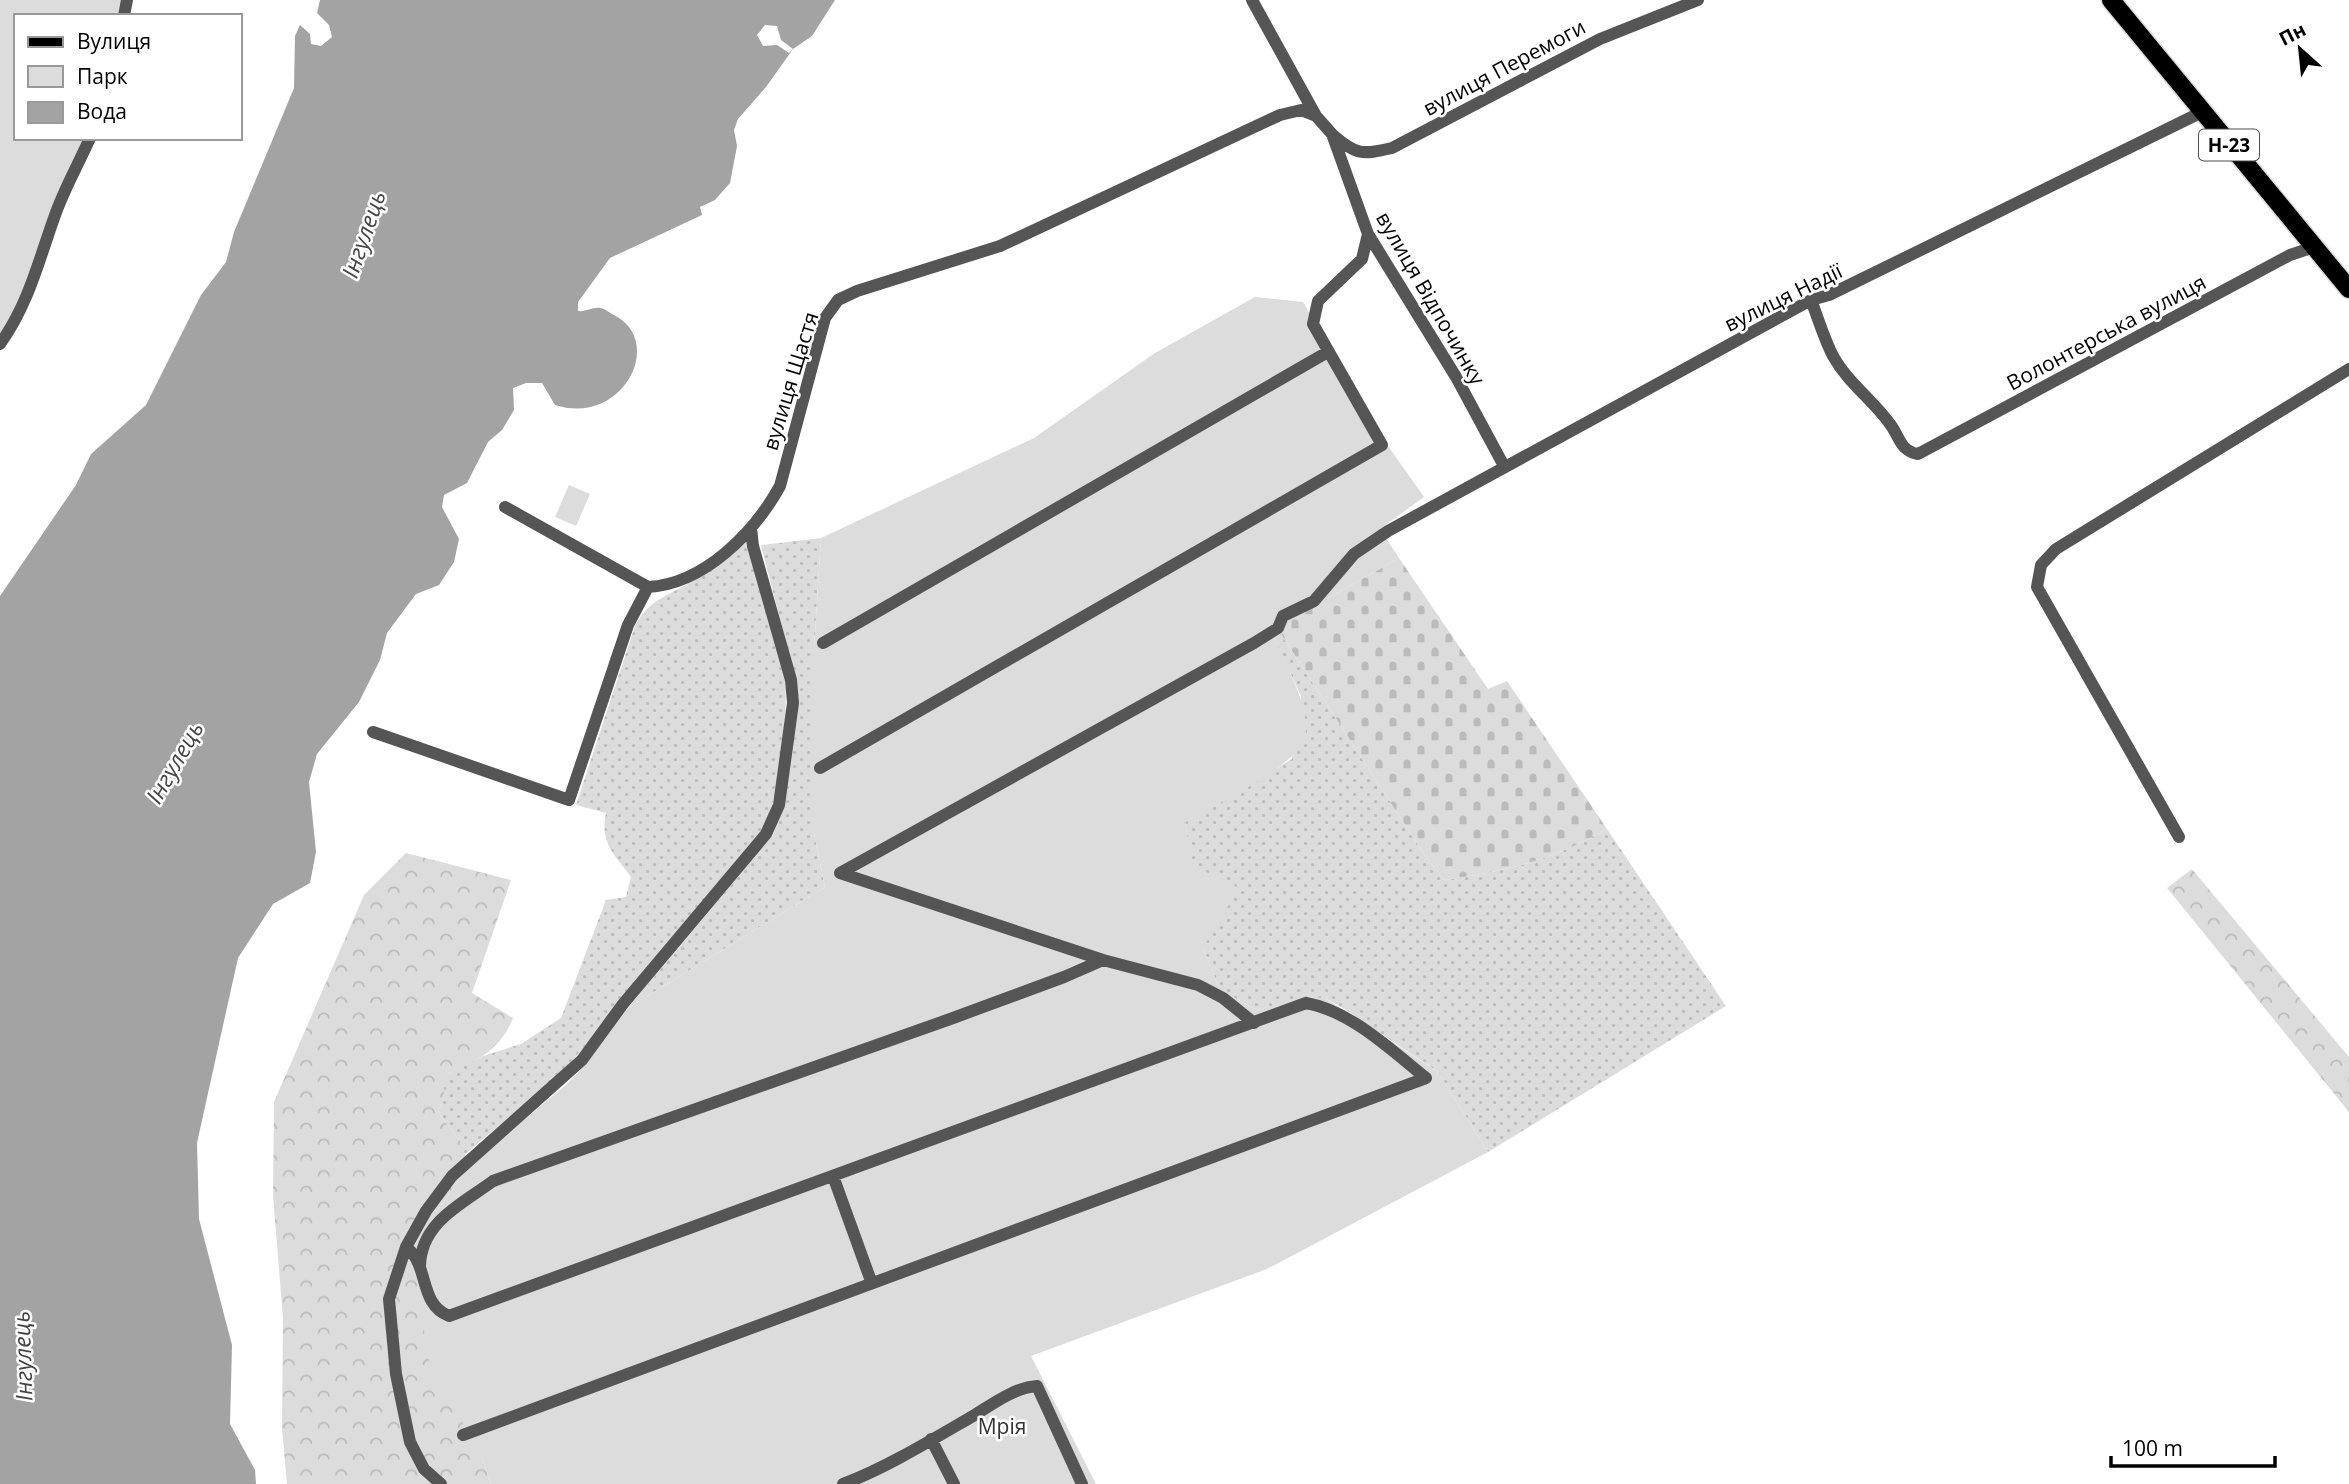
<svg xmlns="http://www.w3.org/2000/svg" width="2349" height="1484" viewBox="0 0 2349 1484" font-family="'Open Sans',sans-serif">
<defs>
<pattern id="grass-dots" width="8" height="8" patternUnits="userSpaceOnUse" patternTransform="scale(1.75)"><rect width="8" height="8" fill="#dcdcdc"/><path d="M2 2h.1M6 6h.1" fill="none" stroke="#bbb" stroke-width="1.8" stroke-linecap="round"/></pattern>
<pattern id="forest-crowns" width="20" height="18" patternUnits="userSpaceOnUse" patternTransform="scale(1.75)"><rect width="20" height="18" fill="#dcdcdc"/><path d="M2 6a3 3 0 1 1 6 0M12 15a3 3 0 1 1 6 0" fill="none" stroke="#bbb"/></pattern>
<pattern id="cemetery-stones" width="16" height="16" patternUnits="userSpaceOnUse" patternTransform="scale(1.75)"><rect width="16" height="16" fill="#dcdcdc"/><path d="M2 7V4a2 2 0 0 1 4 0v3zM10 15v-3a2 2 0 0 1 4 0v3z" fill="#bbb"/></pattern>
</defs>
<rect width="100%" height="100%" fill="#fff"/>
<path fill="url(#grass-dots)" d="M746 538 785 680C788 730 782 787 762 832L589 1042 558 1076 463 1156 460 1141 438 1112 444 1096V1076L483 1056 521 1044 561 1018 606 900 626 897 631 877C613 853 600 843 606 813L576 805 635 626C648 599 671 595 694 580 714 568 730 553 746 538Z
M821 538 814 649V833L825 887 628 1008 773 835 784 805 795 677 761 545Z
M1281 634 1424 854 1444 880C1509 870 1548 862 1607 829L1726 1006 1488 1152 1438 1072 1343 1008 1325 998 1257 1010 1220 990 1203 948 1185 822 1292 759 1301 696 1274 638Z"/>
<path fill="url(#forest-crowns)" d="M406 853 511 880 472 993 513 1018C499 1053 476 1060 444 1076V1096L438 1112 460 1141 469 1165 437 1211 482 1458 491 1484H287L282 1428 283 1319 273 1195 274 1102 364 895Z
M2192 869 2349 1057V1112L2167 888Z"/>
<path fill="url(#cemetery-stones)" d="M1399 558 1488 689 1507 681 1607 829C1548 862 1509 870 1444 880L1424 854 1281 634 1287 621Z"/>
<path fill="#dcdcdc" d="M0 0H127L124 16H16V138H90L0 344Z
M1255 297 1303 302 1386 443 1424 497 1380 529 1399 558 1287 621 1281 634 1274 638C1285 661 1314 716 1304 740 1294 767 1213 806 1185 822L1192 865 1239 888 1203 948 1220 990 1257 1010 1305 997 1325 998 1438 1072 1488 1152 1267 1269 1031 1356 1096 1484H491L482 1458 427 1356 415 1250 437 1211 469 1165 566 1085 587 1063 628 1008 825 887 814 833V649L821 538 1034 438 1155 353Z
M569 485 590 494 576 526 555 517Z"/>
<path fill="#a3a3a3" d="M320 0H835L812 36 793 49 766 87 738 119 734 130 737 146 730 183 715 200 700 207 702 215 610 258 578 302V311C586 312 592 307 600 308 604 308 610 313 614 315 666 341 623 427 555 405L542 383H526L513 388 514 410 502 430 488 442 467 483 444 495 442 507 459 539 454 562 439 585 416 594 387 633 380 660 359 702 317 754 309 782 316 852 310 883 273 904 238 958 197 1143 199 1219 232 1345 230 1424 255 1470 256 1484H0V596L76 485 91 454 146 405 201 295 226 262 234 232 294 88 295 36 300 25 310 34 311 44 321 46 332 37 329 25 317 13Z"/>
<path fill="#fff" d="M765 25 777 26 781 40 793 49 789 53 777 45 763 46 757 35Z"/>
<g fill="none" stroke-linecap="round" stroke-linejoin="round">
<g stroke="#dbdbdb" stroke-width="21">
<path id="primary" d="M2111 0 2349 289"/>
</g>
<path stroke="#555" stroke-width="12" d="M1252 0 1316 116 1332 134 1368 234 1456 377 1504 466
M124 16 127 0
M1333 135C1356 155 1362 155 1392 148L1600 39 1698 0
M1811 300C1818 318 1824 339 1833 356 1848 383 1873 400 1890 424 1900 437 1900 451 1918 454L2290 255 2314 247
M0 344C28 305 38 263 54 218 63 191 78 165 90 138
M505 507 648 587C704 584 754 533 780 486L825 318 838 300 857 291 1000 246 1280 115 1301 110 1316 116
M823 643 1326 353
M373 732 569 800 628 625 648 587
M820 768 1382 445 1313 324 1318 301 1362 259 1368 234
M2179 837 2037 587 2041 565 2056 549 2349 369
M840 873 1254 643 1278 628 1283 616 1314 601 1354 554 1388 531 1811 300 1829 295 2202 112
M840 873 1103 960
M833 1176 871 1281
M406 1247C430 1265 418 1304 449 1316L1306 1003C1351 1011 1391 1050 1426 1078
M420 1266C421 1222 462 1204 493 1181L953 1018 1064 977 1103 960 1198 985 1223 998 1254 1023
M463 1435 1426 1078
M931 1439 954 1484
M441 1484 424 1469 410 1442 396 1374 389 1299 406 1247 426 1211 452 1176 582 1060 623 1004 766 834 779 805 793 703 791 680 753 546 751 528
M843 1484C884 1469 935 1438 973 1416 993 1404 1013 1388 1037 1386L1082 1484"/>
<use href="#primary" stroke="#000" stroke-width="18"/>
</g>
<g text-anchor="middle" dominant-baseline="central" stroke-width="5" stroke-linejoin="round" paint-order="stroke">
<rect fill="#fff" stroke="#4c4c4c" stroke-width="2" x="2199" y="129.5" width="60" height="31" rx="5"/>
<g font-size="19" font-weight="bold" fill="#000">
<text x="2229" y="145">Н-23</text>
</g>
<g font-size="21" fill="#000" stroke="#fff">
<text transform="translate(1504 67) rotate(-28)">вулиця Перемоги</text>
<text transform="translate(1783 297) rotate(-26)">вулиця Надії</text>
<text transform="translate(1431 298) rotate(60)">вулиця Відпочинку</text>
<text transform="translate(2106 332) rotate(-28)">Волонтерська вулиця</text>
<text transform="translate(790 381) rotate(-73)">вулиця Щастя</text>
</g>
<g font-size="21" fill="#333" stroke="#fff">
<text x="1002" y="1426">Мрія</text>
</g>
<g font-size="23" font-style="italic" fill="#444" stroke="#fff">
<text transform="translate(363 234) rotate(-71)">Інгулець</text>
<text transform="translate(174 762) rotate(-60)">Інгулець</text>
<text transform="translate(22 1356) rotate(-92)">Інгулець</text>
</g>
</g>
<rect x="14" y="14" width="228" height="126" fill="#ffffff" stroke="#999999" stroke-width="2"/>
<rect x="28" y="37" width="35" height="10" fill="#000000" stroke="#999999" stroke-width="2"/>
<text x="77" y="49" font-size="21" fill="#000000">Вулиця</text>
<rect x="28" y="66" width="35" height="21" fill="#dcdcdc" stroke="#999999" stroke-width="2"/>
<text x="77" y="84" font-size="21" fill="#000000">Парк</text>
<rect x="28" y="102" width="35" height="21" fill="#a3a3a3" stroke="#999999" stroke-width="2"/>
<text x="77" y="119" font-size="21" fill="#000000">Вода</text>
<g transform="translate(2300 49) rotate(333)" stroke="#ffffff" stroke-width="5" paint-order="stroke">
<path d="M0-5L12 26L0 18L-12 26Z" fill="#000000"/>
<text y="-10" font-size="19" font-weight="bold" text-anchor="middle" fill="#000000">Пн</text>
</g>
<path d="M2111 1456v10h164v-10" fill="none" stroke="#000000" stroke-width="3.5"/>
<text x="2122" y="1456" font-size="21" fill="#000000" stroke="#ffffff" stroke-width="5" paint-order="stroke">100 m</text>
</svg>
